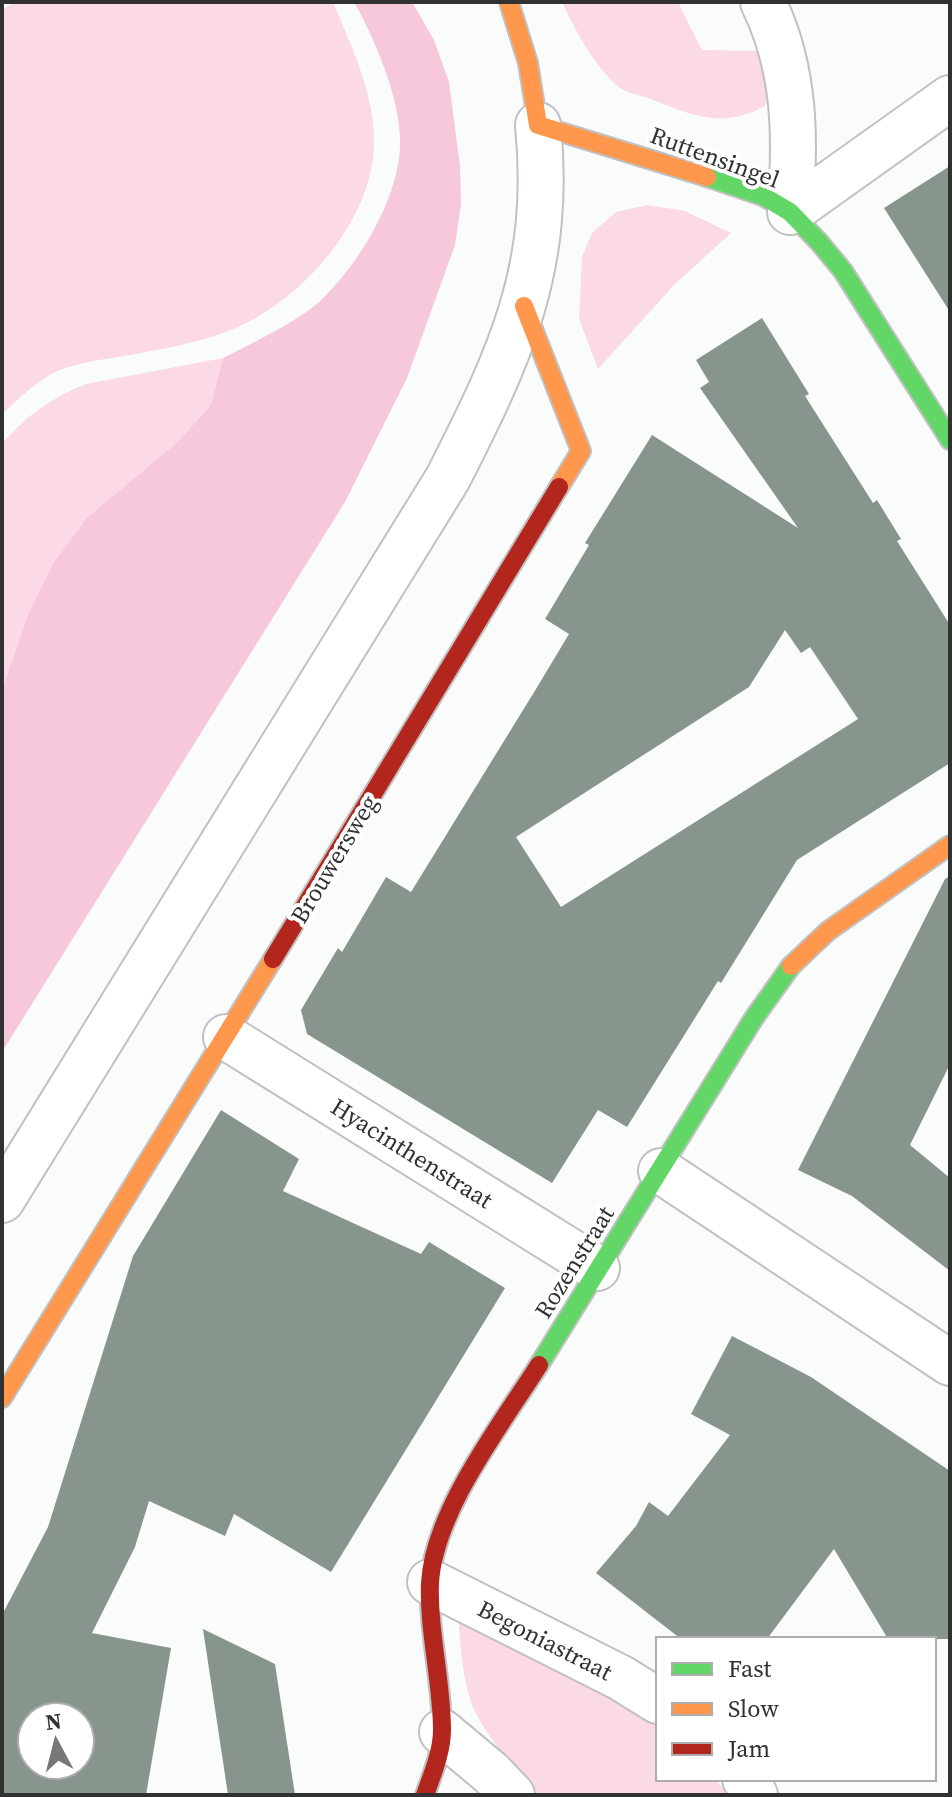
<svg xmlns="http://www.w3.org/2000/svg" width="952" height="1797" viewBox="0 0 952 1797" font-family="'Source Serif 4',serif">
<rect width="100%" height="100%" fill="#fafcfb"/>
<path fill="#fbd9e6" d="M14 2H333C351 46 374 92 374 141 375 219 301 302 231 330 196 344 156 350 119 357 99 360 79 363 60 370 38 379 19 399 2 414V10Z
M562 2H678L702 50 763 51 770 81 765 106C721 130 692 115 648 98 638 95 623 92 615 84 591 61 576 31 562 2Z
M647 205 685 211 731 233 674 285 598 369 579 319 582 257 592 233 616 212Z
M223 358 211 405 27 617 2 690V444C24 417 53 397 86 384Z
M458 1616 626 1703 658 1724V1779H715L728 1795H539C516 1768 489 1742 474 1709 462 1681 461 1647 458 1616Z"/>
<path fill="#f7c7db" d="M354 2H412L434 40 449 82 460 166 461 204 455 245 407 378 345 502 2 1052V690L27 617 53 564 87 518 178 442 211 405 223 358C250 344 297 322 319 302 358 266 401 196 400 141 400 98 375 39 354 2Z"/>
<path fill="#88958d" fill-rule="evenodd" d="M950 166V312L884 208Z
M762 318 809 394 805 396 873 503 877 500 901 539 897 541 950 625V763L797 860 721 983 718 981 627 1127 598 1110 552 1183 307 1034 301 1010 338 948 342 952 386 877 411 892 536 689 569 634 545 619 589 545 585 543 652 435 798 528 700 388 709 382 696 360ZM785 630 801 653 810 647 858 719 561 907 516 837 749 687Z
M950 876V1064L910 1145 950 1178V1271L852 1196 798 1170 945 879Z
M221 1110 299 1159 283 1191 421 1254 429 1242 505 1288 331 1572 234 1514 225 1536 149 1501 135 1547 92 1633 171 1648 146 1795H2V1615L48 1527 133 1256ZM32 1717H80V1765H32Z
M732 1336 811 1377 950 1471V1639H888L834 1549 767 1639H681L596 1573 636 1526 649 1502 668 1516 730 1435 691 1414Z
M203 1629 275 1664 295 1795H228Z"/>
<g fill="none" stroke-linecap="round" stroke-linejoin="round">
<g stroke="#c0c1c0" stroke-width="48">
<path id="street" d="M763 2C796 69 796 140 790 212
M790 212 950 98
M226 1037 597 1268
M661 1171 950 1363
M2 1200 448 478C511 354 552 268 538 125
M430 1582 621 1678 658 1701
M442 1732 491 1773 512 1795
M745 1779 755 1795"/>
</g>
<g stroke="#c0c1c0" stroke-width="22">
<path id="fast" d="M707 177 763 196 790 212 819 242 843 271 950 440
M539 1365 754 1018 791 966"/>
</g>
<g stroke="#c0c1c0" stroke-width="22">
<path id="slow" d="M509 2 528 63 538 125 707 177
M524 306 581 451 559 487
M791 966 828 931 950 845
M2 1398 273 959"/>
</g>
<g stroke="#c0c1c0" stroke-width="22">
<path id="jam" d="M273 959 559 487
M425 1795C432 1775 442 1752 442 1730 442 1683 428 1629 430 1583 434 1511 501 1425 539 1365"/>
</g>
<use href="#street" stroke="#fefffe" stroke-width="44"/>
<use href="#fast" stroke="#63d668" stroke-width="18"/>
<use href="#slow" stroke="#ff974d" stroke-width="18"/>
<use href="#jam" stroke="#b3261e" stroke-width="18"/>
</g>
<g text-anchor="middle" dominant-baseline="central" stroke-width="8" stroke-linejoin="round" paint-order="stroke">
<g font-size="24" fill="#303130" stroke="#fff">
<text transform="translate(715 157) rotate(20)">Ruttensingel</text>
<text transform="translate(334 859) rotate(-59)">Brouwersweg</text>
<text transform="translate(412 1153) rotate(32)">Hyacinthenstraat</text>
<text transform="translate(574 1262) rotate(-58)">Rozenstraat</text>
<text transform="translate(545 1640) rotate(27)">Begoniastraat</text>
</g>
</g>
<rect width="952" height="1797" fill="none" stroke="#303130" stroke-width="8"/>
<rect x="656" y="1637" width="280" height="144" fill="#ffffff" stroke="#acadac" stroke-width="2"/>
<rect x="672" y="1663" width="40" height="12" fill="#63d668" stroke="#acadac" stroke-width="2"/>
<text x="728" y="1677" font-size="24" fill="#303130">Fast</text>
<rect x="672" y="1703" width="40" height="12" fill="#ff974d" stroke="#acadac" stroke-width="2"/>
<text x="728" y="1717" font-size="24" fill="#303130">Slow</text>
<rect x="672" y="1743" width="40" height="12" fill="#b3261e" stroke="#acadac" stroke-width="2"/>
<text x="728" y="1757" font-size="24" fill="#303130">Jam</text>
<g transform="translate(56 1741) rotate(353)"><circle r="38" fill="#ffffff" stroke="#acadac" stroke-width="2"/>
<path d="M0-6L14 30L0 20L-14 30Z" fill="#777877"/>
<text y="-12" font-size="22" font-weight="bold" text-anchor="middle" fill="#303130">N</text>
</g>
</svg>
